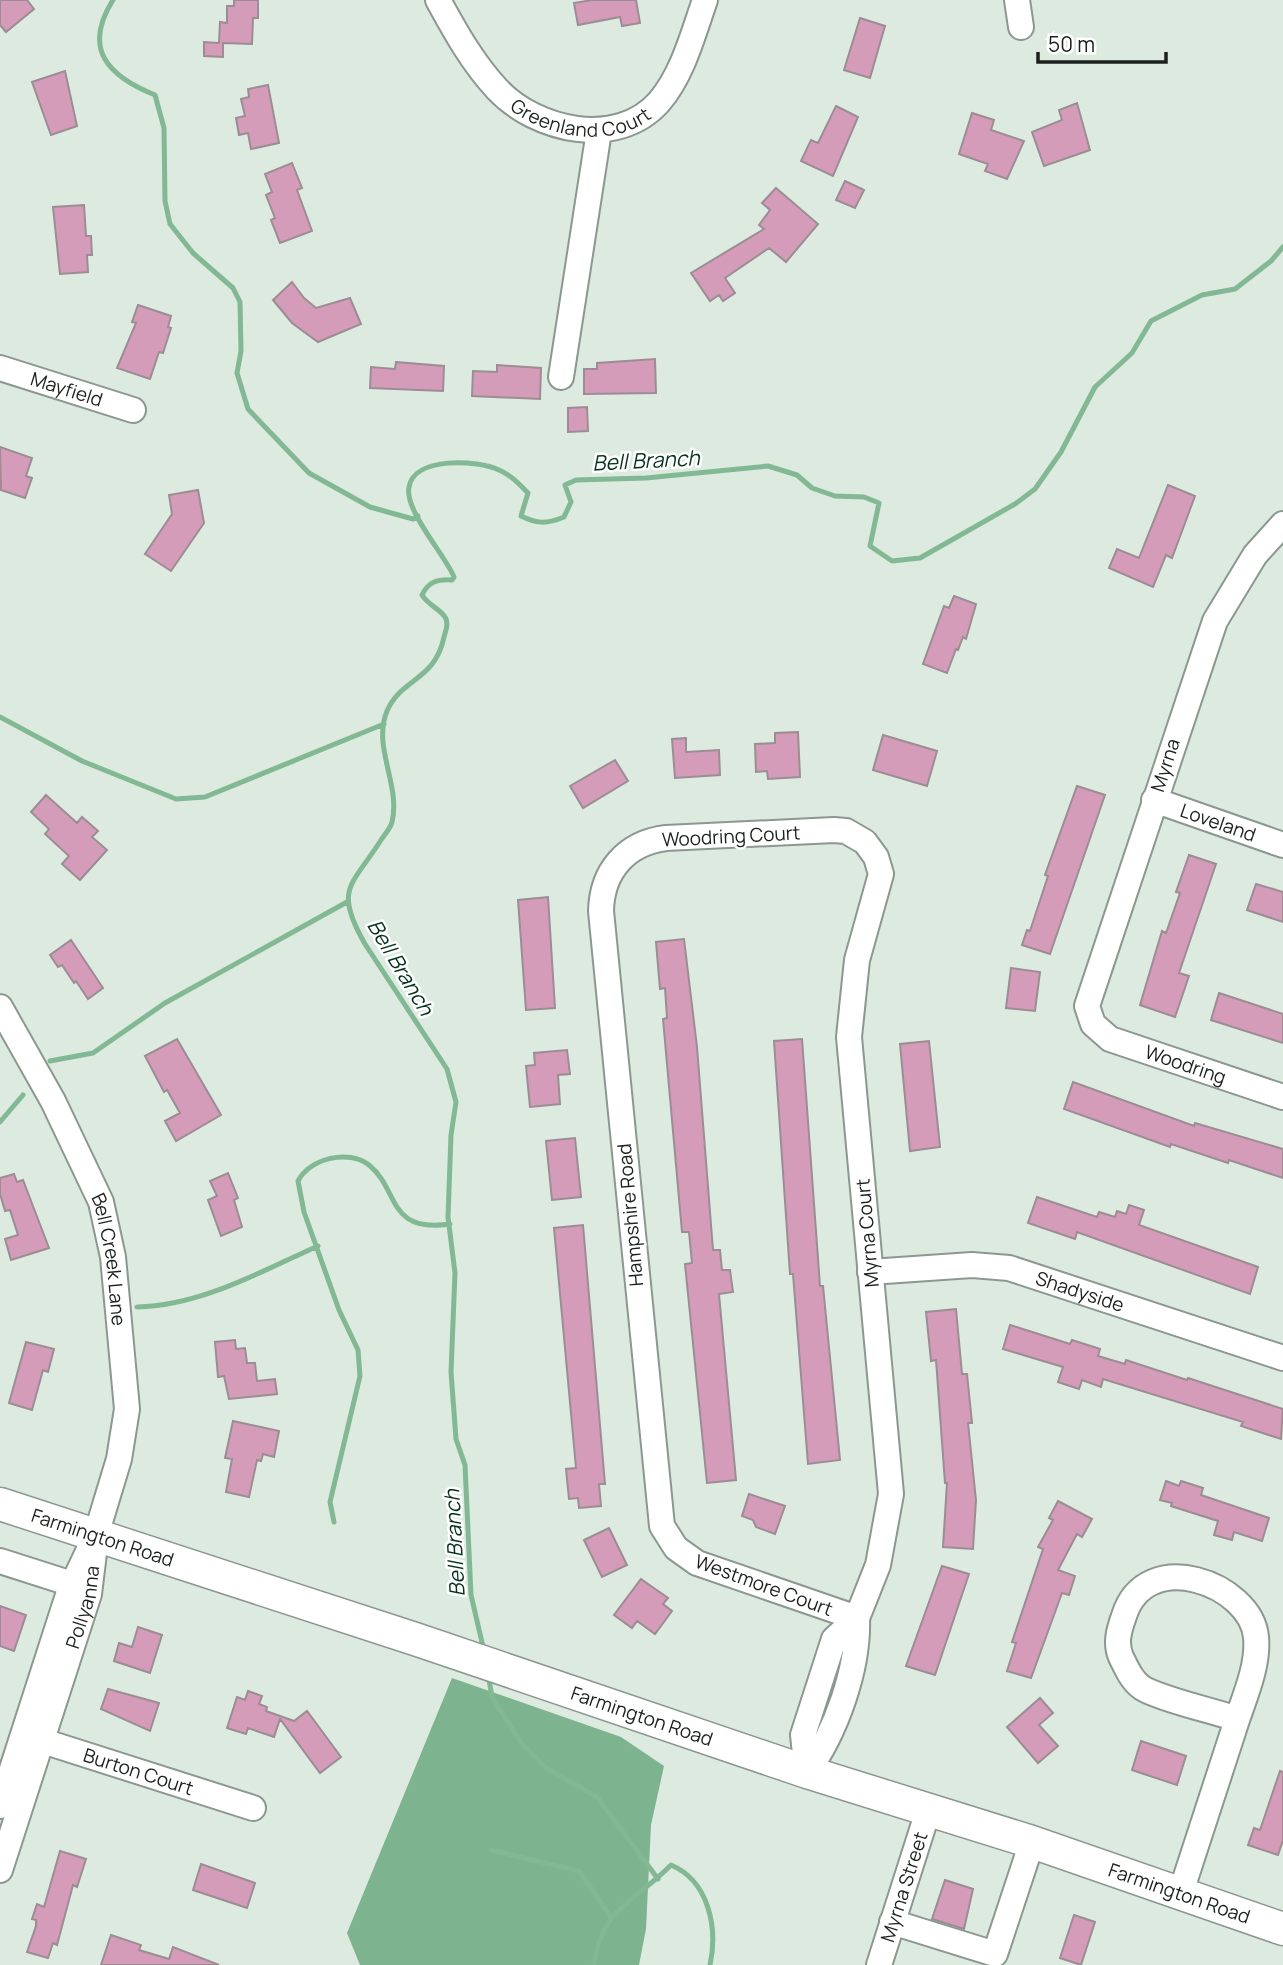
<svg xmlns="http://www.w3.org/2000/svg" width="1283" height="1965" viewBox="0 0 1283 1965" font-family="Manrope,sans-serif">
<rect width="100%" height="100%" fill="#dceae0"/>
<path fill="#7eb38f" d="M452 1678 621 1737 664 1766 651 1825 646 1929 639 1965H360L347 1933Z"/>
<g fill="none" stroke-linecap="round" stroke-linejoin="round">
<path stroke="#82b893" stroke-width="5" d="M113 0C82 49 108 76 155 95L164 128 165 201 170 224 193 253 233 288 240 302 241 351 237 373 248 409 309 473 370 507 413 519 418 516
M0 717 82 761 176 799 205 797 384 724
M50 1061 93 1053 165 1003 347 902
M0 1122 23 1095
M137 1307C200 1306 262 1271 318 1246
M334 1522 330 1502 360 1376 358 1350 339 1310 304 1212 298 1181C310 1158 349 1149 369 1165 400 1190 386 1233 450 1224
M484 1651 471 1595 465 1465 456 1439 451 1372 455 1273 448 1217 451 1135 456 1102 447 1069 365 944C333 888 352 886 381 840 384 835 391 828 392 822 401 785 372 747 387 711 401 678 435 681 444 637 446 630 449 623 445 617 440 609 428 605 422 595 428 582 437 579 452 580L454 577C445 555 404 510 409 487 414 456 478 460 499 470 511 475 519 484 528 493L521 516C537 524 547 524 564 517L571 502 565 485 576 480 646 478 768 466 797 475 812 488 835 496 864 497 879 503 870 546 892 561 920 558 1015 504 1035 489 1061 452 1095 387 1132 353 1151 321 1202 295 1235 289 1271 261 1283 247
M488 1674 492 1697 522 1744 546 1768 597 1797 658 1879
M491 1850 579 1871 610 1916
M594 1965C600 1909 636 1901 671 1865 709 1881 718 1928 710 1965"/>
</g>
<path fill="#d59cb9" stroke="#9b8d93" stroke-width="2" d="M0 0H27L34 9 6 32 0 25Z
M234 0H258V18H253L252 44 223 43V57L204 56V42L219 43 220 22 227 23V6H234Z
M592 0H636L640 23 622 26 620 17 578 25 574 3Z
M860 18 885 26 870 78 844 70Z
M65 71 77 126 51 135 32 82Z
M268 85 279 143 251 149 248 133 239 135 236 118 245 116 241 99 249 97 248 89Z
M1077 103 1090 150 1044 166 1032 132 1062 120 1059 110Z
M836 106 858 117 833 176 801 161 811 140 818 143Z
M972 113 994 120 991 130 1024 141 1007 179 985 171 988 164 959 154Z
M292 163 302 188 297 190 312 231 280 243 271 220 275 218 266 195 272 192 265 174Z
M845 181 864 190 855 208 836 200Z
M776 188 818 224 786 262 769 248 725 278 735 293 723 301 719 295 710 301 691 273 764 229 759 225 770 210 762 203Z
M84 205 86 236H91L92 255H87L88 272 60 274 53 207Z
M292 282 304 298 316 308 350 298 361 324 318 342 292 323 273 300Z
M138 305 171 316 168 327 171 328 163 353 159 352 150 379 117 368 136 323 132 322Z
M655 359 656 393 584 394V369H597V363Z
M396 362 444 366 443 391 370 388 371 367 395 369Z
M497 365 541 368 540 399 472 396 473 371 497 372Z
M587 407 588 431 568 432V408Z
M0 447 32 458 26 476 32 478 25 498 1 490Z
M1168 485 1195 496 1172 558 1166 555 1153 587 1109 568 1117 549 1139 558Z
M198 490 204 523 171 571 145 554 172 514 169 495Z
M954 596 976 604 966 639 963 637 958 650 956 649 947 673 923 664 944 606 949 608Z
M798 732 800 777 768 779 767 771 756 772 755 744 775 743V733Z
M883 735 937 751 927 786 873 770Z
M686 738V752L719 750 720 775 675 778 672 739Z
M615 760 628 781 583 808 570 786Z
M1077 786 1105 795 1050 954 1022 945 1027 930 1030 931 1048 876 1045 875Z
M46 795 77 823 82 817 98 831 92 837 107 850 80 880 62 864 69 856 45 834 49 829 31 812Z
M1189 855 1216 864 1179 973 1189 976 1175 1017 1140 1005 1162 931 1166 933 1180 893 1176 892Z
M1256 884 1283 892V922L1247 910Z
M548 897 555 1008 526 1010 518 900Z
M684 939 697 1047 713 1250H720L722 1270H730L733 1292 719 1294 736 1480 707 1483 685 1264 692 1263 689 1232H682L663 1019 667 1018 665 988 660 989 656 942Z
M71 940 103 988 88 999 76 981 74 983 62 965 58 967 50 955Z
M1011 968 1040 972 1035 1011 1006 1008Z
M1219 993 1283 1014V1043L1211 1020Z
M177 1039 221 1115 176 1141 165 1121 180 1113 167 1090 164 1092 145 1056Z
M802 1039 820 1286H823L840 1460 808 1464 793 1274H790L774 1041Z
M929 1041 940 1147 910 1151 900 1044Z
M567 1050 570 1074 558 1075 560 1104 530 1107 526 1066 535 1065 534 1053Z
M1073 1082 1194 1126 1195 1123 1283 1149V1178L1229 1160 1228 1163 1171 1144 1170 1147 1064 1109Z
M575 1138 581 1197 552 1200 546 1141Z
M228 1173 238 1198 234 1200 242 1227 221 1236 208 1200 217 1196 210 1181Z
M14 1174 17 1182 23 1180 49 1248 11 1260 5 1239 18 1235 10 1210 5 1211 0 1194V1178Z
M1037 1197 1097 1217 1099 1212 1115 1217 1117 1211 1126 1214 1129 1205 1144 1210 1139 1225 1258 1267 1250 1294 1077 1232 1075 1239 1028 1223Z
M583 1225 605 1484H599L601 1506 579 1508 578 1498 569 1499 566 1469 576 1468 554 1228Z
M956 1309 962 1374H967L972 1423H968L976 1500 973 1549 943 1547 947 1483H945L936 1360 931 1361 926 1312Z
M1010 1325 1070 1344 1072 1340 1100 1349 1098 1356 1125 1364 1126 1360 1187 1380 1188 1378 1283 1409 1281 1439 1241 1426 1243 1422 1103 1379 1101 1387 1082 1380 1079 1389 1058 1382 1063 1367 1003 1349Z
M235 1340 236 1349 245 1348 247 1363H255L257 1381 275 1379 277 1394 229 1399 224 1376 218 1377 215 1342Z
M26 1342 54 1349 48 1372 43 1370 32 1410 9 1403Z
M233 1421 279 1431 274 1457 263 1454 261 1461 257 1460 249 1497 226 1492 232 1459 225 1458Z
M1166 1481 1179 1486 1181 1481 1203 1488 1201 1495 1269 1518 1262 1541 1234 1532 1232 1540 1214 1535 1218 1521 1171 1506 1172 1503 1160 1500Z
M749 1494 785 1506 775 1534 756 1527 753 1520 742 1516Z
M1058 1501 1092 1519 1082 1537 1077 1534 1058 1570 1075 1576 1069 1595 1062 1593 1031 1678 1007 1671 1016 1643 1012 1642 1043 1549 1038 1547 1053 1520 1049 1518Z
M609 1528 627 1565 602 1577 584 1540Z
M942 1566 969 1574 935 1675 906 1666Z
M641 1579 668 1598 663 1604 672 1611 655 1634 637 1621 632 1628 614 1615Z
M0 1606 26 1615 14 1651 0 1646Z
M138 1627 162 1635 150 1673 114 1661 119 1643 132 1647Z
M108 1689 159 1703 150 1731 101 1709Z
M248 1691 262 1696 259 1704 267 1707 266 1711 294 1721 307 1711 341 1757 320 1773 280 1719 274 1737 248 1728 246 1734 227 1728 237 1697 245 1700Z
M1040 1698 1053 1713 1039 1725 1058 1746 1038 1763 1007 1727Z
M1141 1741 1186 1756 1177 1785 1132 1770Z
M1280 1771 1283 1772V1840L1278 1855 1248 1845 1254 1828 1260 1830Z
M60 1851 86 1859 77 1887 73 1885 57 1945 53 1943 48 1958 27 1952 36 1926V1920L32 1919 37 1904 44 1907Z
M201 1864 255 1883 247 1908 193 1890Z
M945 1880 973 1889 964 1929 932 1919Z
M1074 1915 1095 1922 1081 1965 1060 1958Z
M111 1935 141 1945 139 1950 169 1959 173 1947 219 1965H101Z"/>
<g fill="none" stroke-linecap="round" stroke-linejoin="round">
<g stroke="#8b988f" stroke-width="28">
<g id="minor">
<path id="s1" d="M438 0C455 31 472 62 497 89 536 131 617 149 659 102 683 74 693 34 705 0"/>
<path d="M1017 0 1021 27"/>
<path id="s2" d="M0 368 133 410"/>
<path d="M561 377 599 131"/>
<path id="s3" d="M1283 524 1255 555 1215 621 1087 1006 1093 1024 1110 1039 1283 1097"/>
<path id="s4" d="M1154 800 1283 845"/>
<path d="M834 830 846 831 865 842 876 857 881 874 857 960 849 1037 891 1494 878 1565 857 1618 697 1563 676 1548 662 1526 601 911C602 871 626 843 666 838Z"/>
<path id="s5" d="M0 1007 53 1101 101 1202 113 1257 127 1409 119 1459 96 1535 69 1592 0 1806"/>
<path id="s6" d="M870 1272 972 1265 1009 1268 1283 1358"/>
<path d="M0 1561 72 1584 85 1593"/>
<path d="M857 1618C859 1668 836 1732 807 1772L803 1735 834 1639Z"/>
<path id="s7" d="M27 1736 253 1808"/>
<path id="s8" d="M0 1870 89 1594 94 1553"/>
<path d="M1180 1895C1198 1839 1216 1784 1234 1729 1243 1700 1259 1667 1256 1637 1251 1584 1146 1545 1124 1616 1119 1630 1115 1643 1121 1657 1127 1669 1133 1684 1146 1690 1174 1703 1208 1709 1237 1719"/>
<path d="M892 1922 995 1954 1032 1842"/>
<path id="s9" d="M879 1965 929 1808"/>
</g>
</g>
<g stroke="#8b988f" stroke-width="35">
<g id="major">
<path id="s10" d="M0 1504 418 1640 807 1772 1032 1842 1283 1929"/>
</g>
</g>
<use href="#minor" stroke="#fff" stroke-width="24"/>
<use href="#major" stroke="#fff" stroke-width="32"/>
</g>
<g text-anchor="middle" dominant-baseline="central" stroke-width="5" stroke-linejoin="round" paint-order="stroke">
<g font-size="19" fill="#1c211d" stroke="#fff">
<text stroke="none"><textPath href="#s1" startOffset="201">Greenland Court</textPath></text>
<text stroke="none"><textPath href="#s2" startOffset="70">Mayfield</textPath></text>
<text transform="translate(1165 765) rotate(-72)">Myrna</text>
<text stroke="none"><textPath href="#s4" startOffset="68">Loveland</textPath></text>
<text transform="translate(731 836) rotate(-3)">Woodring Court</text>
<text stroke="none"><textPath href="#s3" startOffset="646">Woodring</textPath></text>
<text transform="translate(630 1215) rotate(-95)">Hampshire Road</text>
<text transform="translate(867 1233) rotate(-95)">Myrna Court</text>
<text stroke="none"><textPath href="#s5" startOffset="278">Bell Creek Lane</textPath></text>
<text stroke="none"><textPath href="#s6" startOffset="214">Shadyside</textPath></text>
<text stroke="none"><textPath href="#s10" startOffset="108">Farmington Road</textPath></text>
<text transform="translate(764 1585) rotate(20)">Westmore Court</text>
<text stroke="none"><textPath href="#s8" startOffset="276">Pollyanna</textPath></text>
<text stroke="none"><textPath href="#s10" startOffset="676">Farmington Road</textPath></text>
<text stroke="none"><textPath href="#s7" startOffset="117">Burton Court</textPath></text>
<text stroke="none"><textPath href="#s9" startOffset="82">Myrna Street</textPath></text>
<text stroke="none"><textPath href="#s10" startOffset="1242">Farmington Road</textPath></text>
</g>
<g font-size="21" font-style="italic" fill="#07331b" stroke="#fff">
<text transform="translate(646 460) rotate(-3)">Bell Branch</text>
<text transform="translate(401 967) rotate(59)">Bell Branch</text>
<text transform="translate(454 1543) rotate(-93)">Bell Branch</text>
</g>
</g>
<path d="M1038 52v10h128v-10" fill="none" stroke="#1c211d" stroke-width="3.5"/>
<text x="1048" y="52" font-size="21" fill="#1c211d" stroke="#ffffff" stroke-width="5" paint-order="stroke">50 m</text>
</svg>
